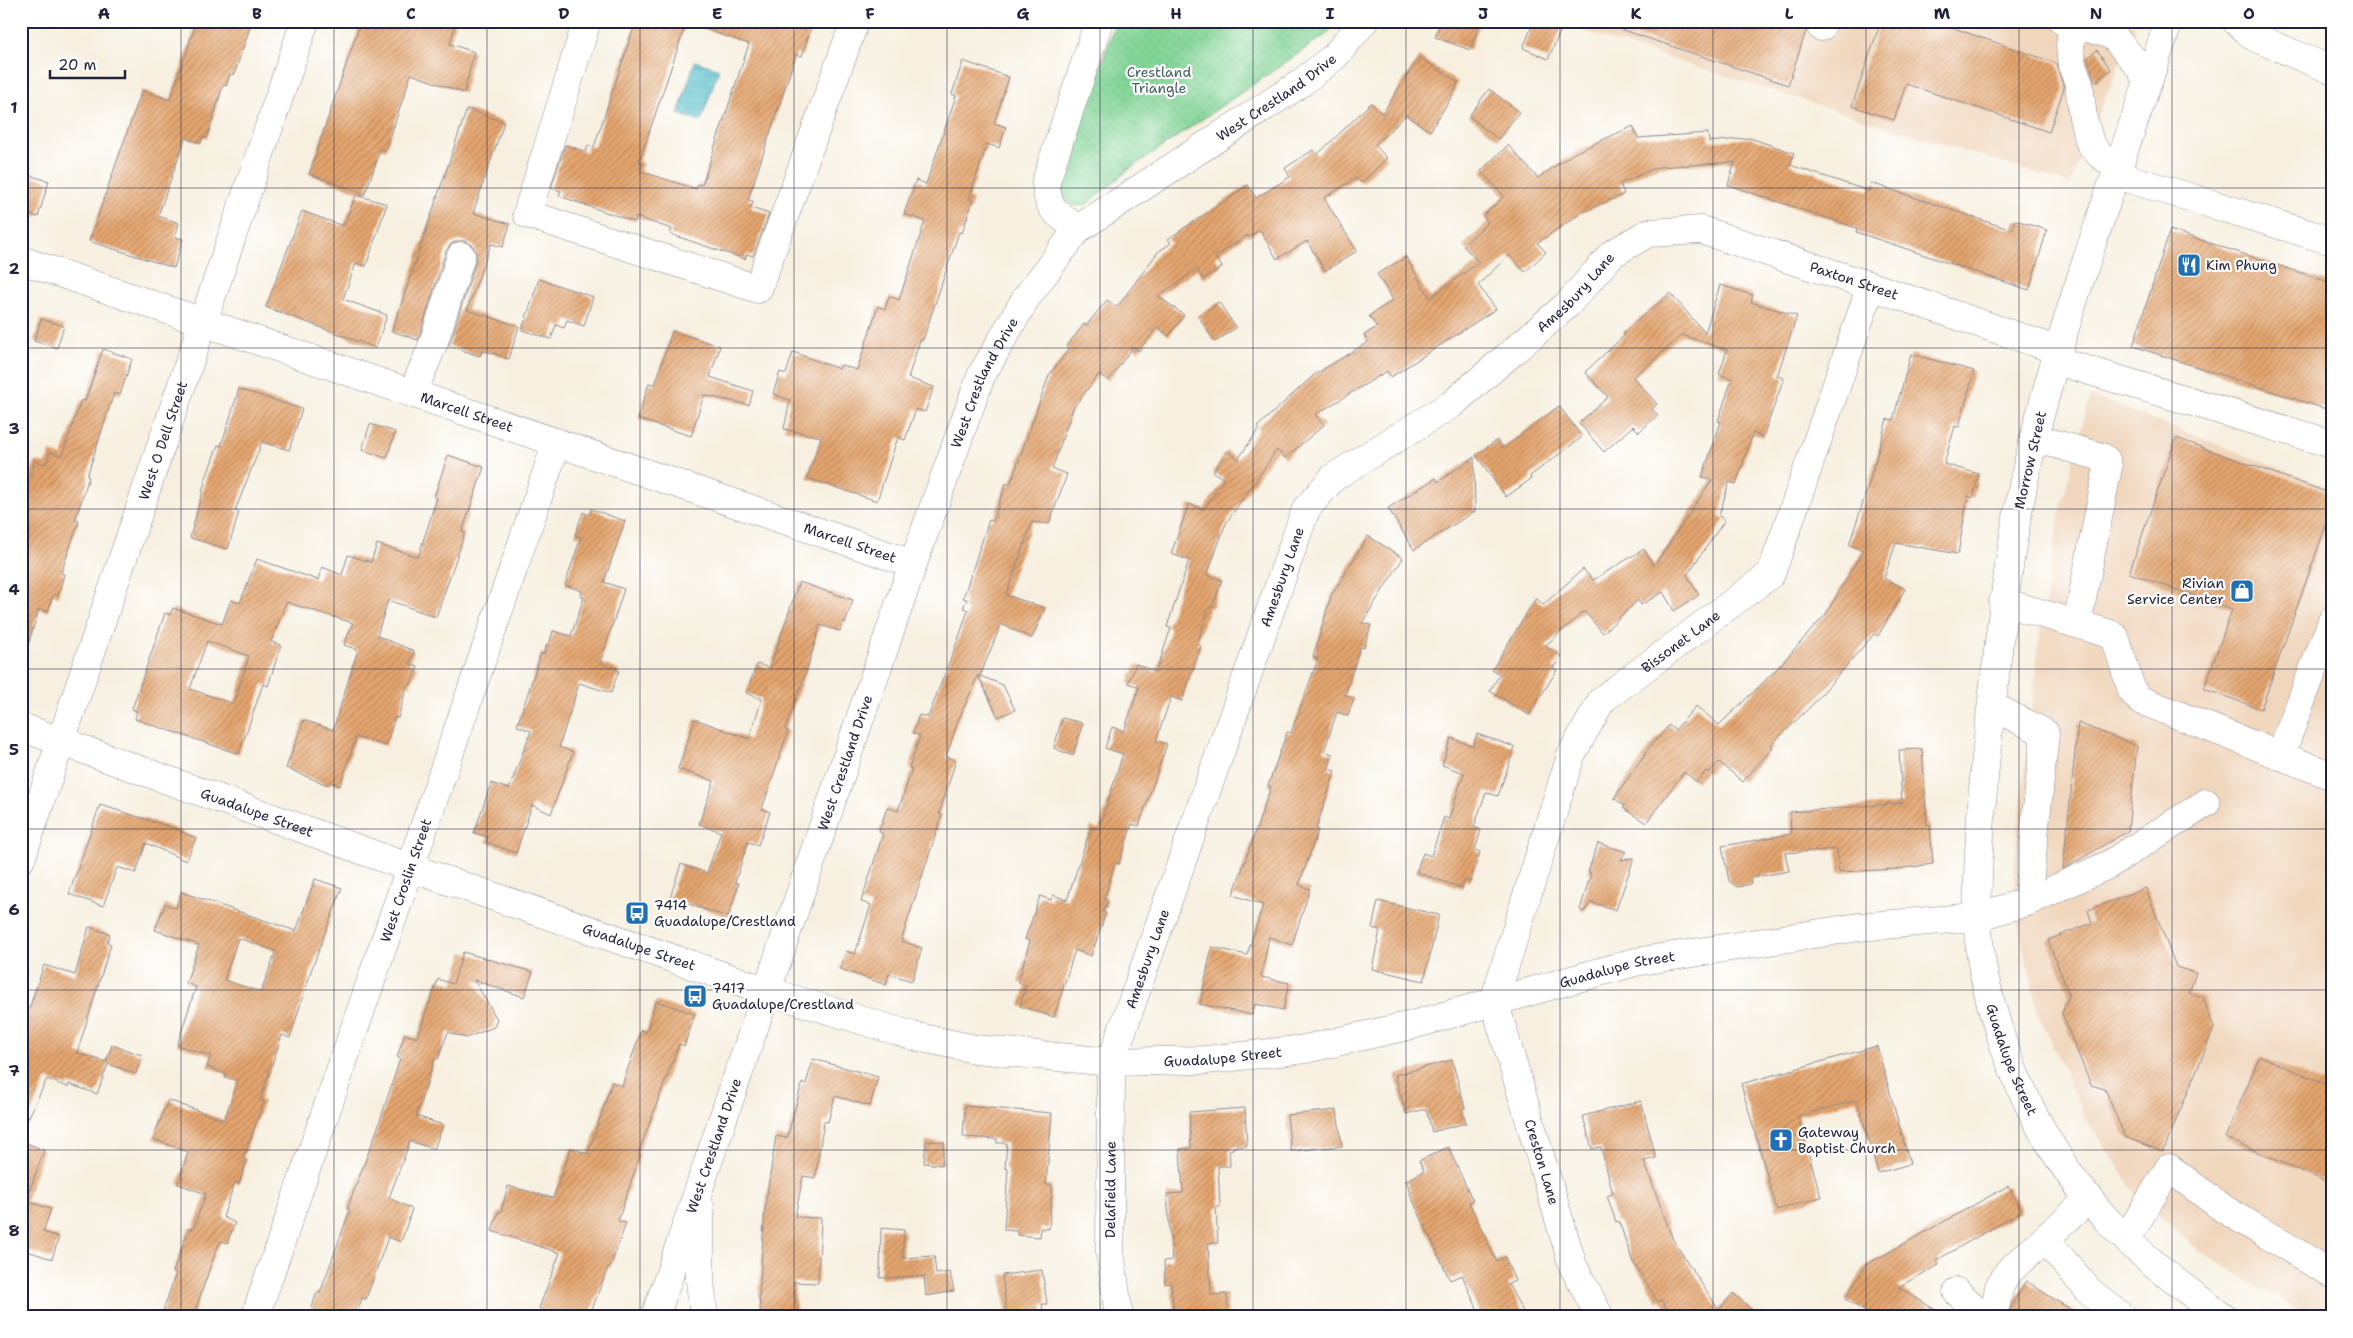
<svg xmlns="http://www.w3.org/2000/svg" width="2353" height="1338" viewBox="0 0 2353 1338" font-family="'Shantell Sans',sans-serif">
<defs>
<pattern id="park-dots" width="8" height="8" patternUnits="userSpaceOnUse" patternTransform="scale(1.25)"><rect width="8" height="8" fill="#82d496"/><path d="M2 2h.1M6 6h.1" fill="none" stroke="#70b682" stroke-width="1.8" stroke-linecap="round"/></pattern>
<pattern id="water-rules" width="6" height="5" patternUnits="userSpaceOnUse" patternTransform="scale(1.25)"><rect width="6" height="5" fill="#54c0ce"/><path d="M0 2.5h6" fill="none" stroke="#459ca8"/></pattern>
<pattern id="building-hatch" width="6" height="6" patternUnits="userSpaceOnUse" patternTransform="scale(1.25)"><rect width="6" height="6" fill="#e5a66f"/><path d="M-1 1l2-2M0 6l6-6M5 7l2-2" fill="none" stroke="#b9875c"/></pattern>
</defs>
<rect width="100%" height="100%" fill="#fff"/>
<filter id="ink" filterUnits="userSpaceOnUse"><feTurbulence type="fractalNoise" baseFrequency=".02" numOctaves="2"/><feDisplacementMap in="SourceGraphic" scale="10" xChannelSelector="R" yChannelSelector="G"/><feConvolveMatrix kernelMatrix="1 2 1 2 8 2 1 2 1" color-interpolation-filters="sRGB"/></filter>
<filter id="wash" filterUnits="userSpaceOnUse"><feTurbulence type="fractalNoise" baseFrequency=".0096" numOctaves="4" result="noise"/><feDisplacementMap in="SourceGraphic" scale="20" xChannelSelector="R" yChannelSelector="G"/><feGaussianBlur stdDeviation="1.12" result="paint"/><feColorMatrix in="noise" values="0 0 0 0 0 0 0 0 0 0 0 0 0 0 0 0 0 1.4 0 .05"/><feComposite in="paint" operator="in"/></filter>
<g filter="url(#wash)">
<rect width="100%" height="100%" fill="#f7f0e0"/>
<path fill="#f0d6bc" d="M1579 21H2121L2135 26 2070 184 1576 29Z
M2090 395 2332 489V1317H2309L2200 1252 2136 1194 2086 1119 2039 1016 2017 919 2014 866 2039 642 2061 507Z"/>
<path fill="url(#park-dots)" stroke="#527b68" d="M1116 21H1339L1327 34 1128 170 1086 205C1070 208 1063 202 1060 187Z"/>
<path fill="url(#water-rules)" stroke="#3b7184" d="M695 61 719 69 701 121 678 114Z"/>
<g id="blocks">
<path fill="url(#building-hatch)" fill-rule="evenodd" d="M197 21H252L234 75 230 74 226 86 223 85 207 138 203 137 201 143 185 138 158 216 179 223 175 237 183 239 174 268 89 241 142 90 170 100Z
M361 21H456L450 44 474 52 464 93 411 74 386 150 381 148 365 194 309 174Z
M636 21H687L639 162 643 163 640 171 696 189 698 184 702 185 749 44 693 25 694 21H813L802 56 796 54 748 200 753 201 751 208 769 214 753 256 747 254 745 259 720 251 670 234 672 229 636 217 635 222 559 196 561 191 551 188 565 145 586 152 588 145 594 147Z
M1441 21H1481L1470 50 1435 37Z
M1534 21H1565L1548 59 1523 48Z
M1608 21H1806V31L1788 85 1608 25Z
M1881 21H1933L2056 63 2064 88 2049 132 1906 84 1894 120 1852 106Z
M2097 50 2111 70 2095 82 2087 58Z
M1419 57 1458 82 1454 93 1430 131 1406 115 1375 145 1387 158 1361 183 1356 178 1324 198 1357 251 1325 271 1307 241 1277 259 1260 230 1248 237 1247 235 1215 257 1222 267 1203 279 1197 269 1158 296 1184 315 1169 336 1157 327 1139 351 1133 347 1108 381 1099 374 1073 408 1052 469 1067 474 1049 524 1032 522 1006 595 1045 608 1032 638 1001 624 980 676 1003 685 1015 710 998 717 978 675 958 721 946 757 956 760 939 814 942 815 901 941 922 948 912 981 889 974 886 985 840 969 846 951 855 954 871 905 861 902 883 834 879 832 887 807 898 811 912 769 909 768 920 736 913 733 919 715 928 717 959 637 968 610 963 608 967 599 963 598 989 520 993 521 1006 483 1010 485 1049 375 1069 349 1066 347 1084 324 1086 326 1107 300 1117 307 1158 252 1171 243 1168 239 1248 185 1256 198 1290 177 1285 168 1313 150 1317 155 1371 103 1382 114Z
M963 61 1009 77 994 123 1006 127 999 148 987 144 969 199 973 200 962 233 959 232 923 340H920L908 378 934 387 925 412 916 409 905 440 898 437 877 501 807 478 821 437 784 429 790 400 773 394 780 372 786 374 793 352 839 369 841 365 857 370 878 306 885 309 889 296 899 300 925 221 904 214 916 180 926 184 956 96 952 94Z
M1489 89 1519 112 1498 139 1469 116Z
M467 109 504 122 473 213 510 224 503 247 491 244 467 310 519 326 509 359 489 352 482 351 480 356 449 346 476 260V252L473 246 465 241H457L451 244 446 251 418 340 392 331Z
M1633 126 1638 138 1708 133 1709 142 1750 138 1794 153 1790 165 1869 191 1871 183 2012 230 2015 220 2047 230 2029 290 1856 232 1857 228 1728 185 1735 162 1659 167 1650 170 1620 184 1624 194 1581 213 1537 243 1546 252 1525 272 1509 255 1478 285 1496 309 1391 377 1387 371 1315 415 1324 425 1285 458 1277 450 1226 523 1207 575 1222 580 1212 608 1209 607 1197 644 1201 646 1182 701 1171 697 1156 741 1167 744 1139 826 1132 824 1119 864 1115 863 1104 899 1108 900 1103 912 1106 913 1091 956 1075 950 1054 1017 1020 1006 1026 985 1018 982 1030 941 1025 939 1040 896 1051 900 1053 895 1067 900 1091 827 1099 829 1123 754 1105 748 1112 727 1124 731 1139 687 1128 683 1136 664 1156 672 1171 628 1167 627 1189 560 1171 554 1189 504 1204 509 1224 479 1213 472 1227 451 1238 459 1259 429 1257 427 1314 375 1368 342 1364 335 1377 327 1369 316 1393 300 1377 274 1406 257 1430 298 1479 262 1463 246 1488 222 1483 216 1504 196 1481 171 1508 145 1538 178 1574 153Z
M21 173 49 181 38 217 21 212Z
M356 195 387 204 366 266 356 263 343 299 387 315 376 348 266 307 302 211 343 226Z
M2170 230 2332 283V411L2133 346Z
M539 279 593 297 584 326 567 320 564 328 556 325 551 339 522 330Z
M1720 285 1753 295 1751 302 1797 316 1777 376 1784 378 1763 437 1753 433 1736 484 1729 482 1719 516 1725 520 1687 575 1699 595 1674 611 1663 592 1641 605 1638 600 1603 633 1584 611 1545 646 1561 656 1553 668 1557 670 1529 715 1490 691 1500 674 1492 670 1536 598 1543 605 1583 569 1593 580 1644 549 1654 566 1712 480 1702 477 1721 422 1718 421 1732 379 1719 374 1727 350 1682 335 1633 377 1657 404 1652 409 1658 415 1639 432 1633 426 1604 452 1579 423 1608 397 1585 372 1625 335 1623 333 1670 293 1705 333Z
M1219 302 1236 328 1215 342 1198 316Z
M41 319 64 326 57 348 34 341Z
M672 331 720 346 710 377 753 391 749 405 704 395 691 436 638 419 649 383 655 385Z
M103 349 132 359 120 395 114 393 87 476 89 477 75 520 79 521 61 573 64 574 58 596 53 594 48 612 39 609 26 651H21V503L35 461 46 464 50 452 62 456 81 400 85 401Z
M1911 354 1974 371 1959 427 1955 426 1944 464 1979 474 1973 498 1968 496 1958 554 1896 543 1884 578 1905 589 1878 636 1874 634 1813 704 1771 745 1773 747 1743 782 1719 762 1709 773 1706 771 1697 782 1684 772 1646 823 1623 808 1625 806 1614 798 1649 748 1669 725 1675 730 1696 706 1719 725 1773 673 1826 614 1863 550 1849 545 1868 487 1887 419 1893 420Z
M239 389 302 409 289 450 262 442 235 511 239 512 228 549 190 538 206 478 218 445 221 446Z
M1559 406 1582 437 1530 476 1531 479 1506 497 1476 455 1497 440 1503 448Z
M370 424 395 432 387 458 362 450Z
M2176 438 2332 494V508L2261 709 2204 689 2232 609 2129 573Z
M448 455 484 467 462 532 465 533 436 617 388 600 377 636 414 651 409 663 418 667 410 686 407 685 398 718 395 717 386 746 356 737 340 786 330 782 329 785 322 783 286 768 304 720 333 730 358 650 344 645 353 623 286 602 271 642 281 645 268 686 263 684 239 754 135 719 137 711 132 709 165 613 170 615 173 608 222 624 231 600 240 603 257 559 318 580 322 567 342 575 348 555 371 562 377 544 418 557 437 498 434 497ZM207 641 249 656 234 704 190 689Z
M1474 457 1475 511 1414 550 1388 508 1436 478 1438 482Z
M591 509 625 521 604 582 624 589 600 663 619 670 611 693 579 683 559 747 573 752 551 814 532 805 516 853 486 842 488 837 474 833 491 783 509 789 531 731 517 726 541 653 544 654 547 644 549 645 553 631 571 636 584 597 580 596 582 591 565 585 581 537 575 535 583 512 589 515Z
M1368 536 1403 558 1362 623 1371 625 1364 648 1360 647 1345 695 1354 698 1348 716 1337 712 1324 751 1333 754 1328 769 1335 771 1316 829 1318 830 1299 885 1310 889 1292 945 1269 937 1261 977 1289 983 1283 1010 1255 1004 1252 1015 1200 1004 1212 947 1247 955 1263 905 1233 895 1271 787 1268 786 1287 732 1291 733 1318 659 1313 657 1331 596Z
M799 582 853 600 845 623 843 622 840 631 820 625 808 666 785 730 788 731 762 809 770 812 758 845 748 842 735 882 739 883 728 917 670 898 681 864 707 873 721 832 699 824 714 781 678 769 695 719 749 739 762 699 746 693 757 664 770 668Z
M1062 718 1083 723 1073 756 1054 748Z
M2078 723 2137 746 2128 831 2063 869Z
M1477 734 1515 747 1498 796 1486 792 1474 827 1481 830 1475 850 1480 852 1470 882 1465 880 1462 888 1416 872 1423 853 1431 856 1444 817 1449 819 1464 773 1442 765 1451 738 1473 746Z
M1922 749 1927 825H1930L1933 864 1897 869 1839 872 1837 849 1785 853 1789 871 1750 878 1751 884 1737 887 1729 881 1722 846 1791 834 1790 812 1902 803 1899 750Z
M100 805 171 827 196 838 186 861 146 843 136 873 117 867 103 906 69 894Z
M1598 843 1626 852 1620 860 1634 858 1616 910 1591 902 1584 912 1580 910 1591 873 1588 872Z
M315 879 342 888 311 971 290 1038 282 1035 260 1100 264 1101 243 1159 247 1160 239 1184 235 1182 223 1217 235 1223 227 1243 221 1241 215 1253 193 1317H161L176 1273 173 1272 189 1228 193 1229 206 1194 178 1184 188 1152 153 1139 168 1100 224 1120 238 1081 225 1077 226 1074 207 1067 211 1056 177 1045 196 987 186 983 199 945 155 930 165 904 176 908 181 892 296 931ZM238 938 276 951 261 992 224 980Z
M2146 888 2176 967 2196 973 2189 993 2203 997 2214 1028 2163 1152 2125 1137 2105 1089 2091 1085 2062 1014 2069 995 2048 940 2092 923 2088 910Z
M1378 901 1439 915 1424 981 1372 969 1380 930 1372 928Z
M89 927 110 934 107 943 111 944 77 1053 106 1062 112 1045 142 1055 136 1074 108 1064 97 1094 69 1084 68 1087 47 1079 21 1133V1033L44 965 75 975Z
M463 952 533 972 524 997 474 980 497 1019 494 1027 466 1038 448 1032 438 1059 435 1058 416 1116 443 1125 434 1149 410 1141 389 1198 412 1209 401 1242 388 1237 366 1299 362 1298 356 1317H309L317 1292 320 1293 350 1210 347 1209 377 1130 400 1059 397 1057 405 1034 417 1038 438 979 453 984Z
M656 1001 695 1014 684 1046 679 1044 638 1154 640 1155 618 1221 626 1223 610 1268 608 1267 589 1317H562L539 1308 560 1253 492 1231 498 1212H501L508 1186 553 1198 571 1148 588 1154 612 1082 622 1086 641 1030 646 1032Z
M1877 1046 1910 1164 1878 1173 1857 1100 1798 1116 1821 1197 1777 1210 1741 1084Z
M2260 1056 2332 1087V1184L2225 1138Z
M813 1059 878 1077 870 1106 835 1096 828 1122 824 1121 815 1178 803 1176 795 1217 821 1218 818 1283 794 1282 797 1317H761L759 1296 765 1208 776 1136 787 1138 802 1083 806 1084Z
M1452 1060 1465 1108 1462 1109 1466 1123 1432 1132 1426 1109 1406 1114 1395 1075Z
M1641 1101 1656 1158 1644 1161 1673 1240 1719 1310 1733 1293 1760 1317H1672L1661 1299 1658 1302 1632 1260 1619 1221 1616 1222 1607 1196 1613 1194 1601 1147 1592 1149 1583 1116Z
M965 1106 1052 1113 1046 1185H1052L1049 1229 1041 1228 1040 1237 1017 1235V1231L1004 1230 1008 1169 1005 1168 1007 1143H997V1139L963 1137Z
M1245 1108 1247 1146 1233 1147V1149L1229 1150 1230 1166H1218L1220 1207H1216L1218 1243H1208L1211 1295 1227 1294 1228 1317H1174L1171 1283 1165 1284 1164 1261 1172 1260 1167 1194 1183 1193 1180 1149 1191 1148 1189 1112Z
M1337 1110 1342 1146 1291 1151 1287 1115Z
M21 1141 44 1150 26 1201 51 1209 43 1232 59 1237 52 1259 21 1249Z
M926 1141 944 1142 942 1165 924 1163Z
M1448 1147 1473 1201 1469 1202 1496 1261 1505 1257 1515 1281 1508 1284 1526 1317H1481L1462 1275 1450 1280 1410 1194 1411 1193 1406 1181 1424 1171 1419 1161Z
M2008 1186 2022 1211 1937 1260 1939 1265 1898 1287 1947 1317H1874L1845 1299 1866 1265Z
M881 1228 904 1230 902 1258 934 1256 936 1274 950 1272 954 1291 926 1296 924 1277 926 1276 880 1278Z
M1042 1270 1047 1304H1042L1044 1317H1007L1002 1275Z
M2026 1281 2082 1317H2005Z"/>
</g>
</g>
<g filter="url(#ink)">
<use href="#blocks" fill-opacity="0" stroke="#8c898e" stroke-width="1"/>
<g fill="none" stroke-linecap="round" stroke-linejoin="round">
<g stroke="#8c898e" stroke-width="29">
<g id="minor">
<path d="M587 21 527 214 758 289 855 21"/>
<path d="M2063 21 2112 35 2139 66 2148 82"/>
<path id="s1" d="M2169 21C2121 161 2068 302 2032 446 2010 535 2001 627 1990 718 1985 763 1981 808 1979 853 1977 899 1975 934 1985 979 2004 1067 2047 1157 2109 1222 2143 1258 2184 1289 2224 1317"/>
<path d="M2073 24 2070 46 2072 66 2079 83 2083 118 2090 143 2100 155 2119 168"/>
<path d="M1821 27 1823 21"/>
<path d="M2117 175 2332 241"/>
<path id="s2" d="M1078 229 1301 83 1335 56 1364 21"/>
<path id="s3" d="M21 260 913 564"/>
<path d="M2054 360 2332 444"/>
<path d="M413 392 432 347 461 256"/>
<path d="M2034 438 2102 457 2106 460 2108 467 2077 624"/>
<path d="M2003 602 2110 634 2115 637 2132 691 2140 700 2332 776"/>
<path d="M1992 706 2045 733 2027 902"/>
<path id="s4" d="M21 727 411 868 767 991 913 1036 975 1049 1111 1062 1206 1060 1305 1049 1412 1025 1635 962 1859 927 1976 917 2027 902 2108 865 2206 803"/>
<path d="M2280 756 2332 621"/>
<path id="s5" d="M21 859 305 21"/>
<path id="s6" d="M1494 1001 1571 755 1602 700 1771 574 1871 286"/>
<path id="s7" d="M1494 1001 1573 1266 1600 1317"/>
<path d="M700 1207V1281L704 1317"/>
<path d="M2127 1238 2169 1168 2224 1209 2332 1274"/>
<path d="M2045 1239 2088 1290 2122 1317"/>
<path d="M1957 1292 1982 1315 1996 1304 1999 1287 2009 1271 2090 1198"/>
<path id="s8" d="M255 1317 557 442"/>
<path id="s9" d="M655 1317 913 564 981 376 1026 298 1078 229C1057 213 1046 210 1046 181L1099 21"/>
<path id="s10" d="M1119 1317 1110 1251 1111 1062 1306 509 1334 477 1452 404 1567 305 1612 254 1648 233 1701 230 1871 286 2057 350"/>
</g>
</g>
<g stroke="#8c898e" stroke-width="29">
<path id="major" d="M2236 21 2254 37 2332 70"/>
</g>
<use href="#minor" stroke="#fff" stroke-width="28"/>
<use href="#major" stroke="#fff" stroke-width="28"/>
</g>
</g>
<path fill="none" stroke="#22223b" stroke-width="1" stroke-opacity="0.55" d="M181 21V1317M334 21V1317M487 21V1317M640 21V1317M794 21V1317M947 21V1317M1100 21V1317M1253 21V1317M1406 21V1317M1560 21V1317M1713 21V1317M1866 21V1317M2019 21V1317M2172 21V1317M21 188H2332M21 348H2332M21 509H2332M21 669H2332M21 829H2332M21 990H2332M21 1150H2332"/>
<defs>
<g id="restaurant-square" transform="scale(1.25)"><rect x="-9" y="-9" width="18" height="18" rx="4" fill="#1f6fb2" stroke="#fff"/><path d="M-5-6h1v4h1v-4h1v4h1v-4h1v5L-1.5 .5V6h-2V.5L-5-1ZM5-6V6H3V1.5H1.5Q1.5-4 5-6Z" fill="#fff"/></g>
<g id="shop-square" transform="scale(1.25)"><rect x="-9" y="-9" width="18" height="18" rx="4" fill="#1f6fb2" stroke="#fff"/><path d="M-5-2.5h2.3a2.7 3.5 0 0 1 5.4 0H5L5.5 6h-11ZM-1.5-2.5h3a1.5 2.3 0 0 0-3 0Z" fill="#fff"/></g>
<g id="bus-square" transform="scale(1.25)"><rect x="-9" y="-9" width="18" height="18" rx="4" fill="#1f6fb2" stroke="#fff"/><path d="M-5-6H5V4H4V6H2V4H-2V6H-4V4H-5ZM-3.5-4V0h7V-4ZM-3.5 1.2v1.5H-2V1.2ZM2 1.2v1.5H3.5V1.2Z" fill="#fff"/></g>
<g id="church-square" transform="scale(1.25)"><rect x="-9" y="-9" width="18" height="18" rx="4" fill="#1f6fb2" stroke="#fff"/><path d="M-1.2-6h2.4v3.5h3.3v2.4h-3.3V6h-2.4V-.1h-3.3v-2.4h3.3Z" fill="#fff"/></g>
</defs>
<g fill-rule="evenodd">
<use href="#restaurant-square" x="2189" y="265"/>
<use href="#shop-square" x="2242" y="591"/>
<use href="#bus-square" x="637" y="913"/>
<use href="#bus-square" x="695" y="996"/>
<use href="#church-square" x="1781" y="1140"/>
</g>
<g text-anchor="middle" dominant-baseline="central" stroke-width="4.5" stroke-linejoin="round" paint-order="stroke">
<g font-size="14" fill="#44605b" stroke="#fff">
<text x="1159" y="72">Crestland<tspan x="1159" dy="16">Triangle</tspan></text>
</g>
<g font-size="14" fill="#22223b" stroke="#fff">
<text stroke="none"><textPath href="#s2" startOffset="238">West Crestland Drive</textPath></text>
<text stroke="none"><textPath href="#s10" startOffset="1499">Paxton Street</textPath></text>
<text stroke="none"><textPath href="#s10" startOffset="1190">Amesbury Lane</textPath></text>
<text stroke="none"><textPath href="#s9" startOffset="991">West Crestland Drive</textPath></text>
<text stroke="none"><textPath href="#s3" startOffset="471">Marcell Street</textPath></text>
<text stroke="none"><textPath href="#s5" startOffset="442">West O Dell Street</textPath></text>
<text transform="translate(2030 460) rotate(-77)">Morrow Street</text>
<text stroke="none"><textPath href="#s3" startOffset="876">Marcell Street</textPath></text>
<text stroke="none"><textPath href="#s10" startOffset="770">Amesbury Lane</textPath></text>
<text stroke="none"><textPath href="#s6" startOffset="419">Bissonet Lane</textPath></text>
<text stroke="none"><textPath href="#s9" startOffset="586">West Crestland Drive</textPath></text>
<text stroke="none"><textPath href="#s4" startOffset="251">Guadalupe Street</textPath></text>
<text stroke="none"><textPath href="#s8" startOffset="462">West Croslin Street</textPath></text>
<text stroke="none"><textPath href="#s4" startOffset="656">Guadalupe Street</textPath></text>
<text stroke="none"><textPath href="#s10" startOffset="365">Amesbury Lane</textPath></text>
<text stroke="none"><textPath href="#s4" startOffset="1661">Guadalupe Street</textPath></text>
<text stroke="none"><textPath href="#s4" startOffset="1256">Guadalupe Street</textPath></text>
<text stroke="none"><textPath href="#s1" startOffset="1069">Guadalupe Street</textPath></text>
<text stroke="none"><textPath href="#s9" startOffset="181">West Crestland Drive</textPath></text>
<text stroke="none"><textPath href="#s7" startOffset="168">Creston Lane</textPath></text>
<text stroke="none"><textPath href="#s10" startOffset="128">Delafield Lane</textPath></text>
</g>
<g font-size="14" fill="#22223b" stroke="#fff" text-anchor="start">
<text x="2206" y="265">Kim Phung</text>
<text x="2224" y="583" text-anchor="end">Rivian<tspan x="2224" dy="16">Service Center</tspan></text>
<text x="654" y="905">7414<tspan x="654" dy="16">Guadalupe/Crestland</tspan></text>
<text x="712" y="988">7417<tspan x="712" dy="16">Guadalupe/Crestland</tspan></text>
<text x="1798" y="1132">Gateway<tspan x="1798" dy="16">Baptist Church</tspan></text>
</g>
</g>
<rect width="2353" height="1338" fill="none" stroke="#fff" stroke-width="55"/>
<path d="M50 70v8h75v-8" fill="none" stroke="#22223b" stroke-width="2.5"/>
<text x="58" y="70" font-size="15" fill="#22223b" stroke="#ffffff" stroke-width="4" paint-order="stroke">20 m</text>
<rect x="28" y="28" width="2298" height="1282" fill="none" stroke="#22223b" stroke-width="2"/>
<g font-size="16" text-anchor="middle" font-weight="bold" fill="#22223b">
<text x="104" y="19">A</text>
<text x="257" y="19">B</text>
<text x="411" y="19">C</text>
<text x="564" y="19">D</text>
<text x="717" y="19">E</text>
<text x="870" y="19">F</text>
<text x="1023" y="19">G</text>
<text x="1176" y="19">H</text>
<text x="1330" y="19">I</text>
<text x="1483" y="19">J</text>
<text x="1636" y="19">K</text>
<text x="1789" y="19">L</text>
<text x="1942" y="19">M</text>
<text x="2096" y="19">N</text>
<text x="2249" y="19">O</text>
<text x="14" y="113">1</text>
<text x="14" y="274">2</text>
<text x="14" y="434">3</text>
<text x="14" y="595">4</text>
<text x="14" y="755">5</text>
<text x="14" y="915">6</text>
<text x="14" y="1076">7</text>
<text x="14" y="1236">8</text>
</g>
</svg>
